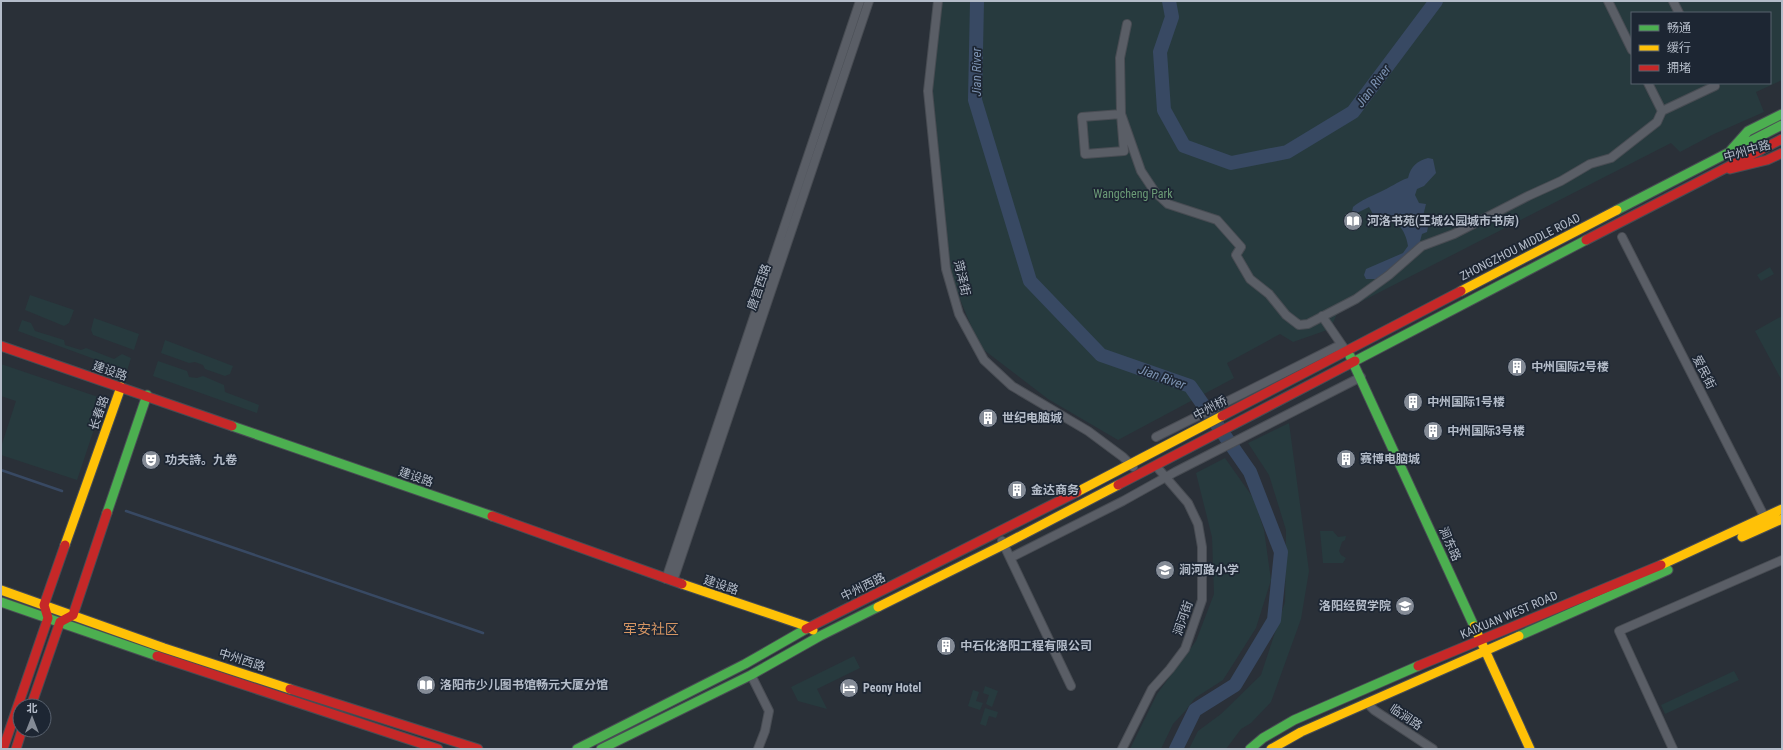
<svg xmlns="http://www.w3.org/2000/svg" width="1783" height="750" viewBox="0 0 1783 750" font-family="'Roboto Condensed','Noto Sans SC',sans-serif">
<rect width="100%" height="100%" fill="#2a3038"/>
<path fill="#273a3e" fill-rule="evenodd" d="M933 1H1782V80L1756 92 1764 112 1714 134 1680 152 1671 143 1337 314 1330 329 1293 342 1280 334 1227 363 1234 378 1118 440 1048 399 980 347 956 290 943 244 933 128 928 47ZM1632 13H1770V83H1632Z
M1770 267 1774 274 1761 281 1757 275Z
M30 295 74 310 69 323 64 326 25 310Z
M1782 316V381L1755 331Z
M94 318 139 334 134 350 93 335 91 330Z
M22 320 31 323 35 331 64 340 65 345 81 350 86 348 114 359 122 354 131 358 127 371 18 331Z
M165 340 233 366 230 374 225 376 205 369 203 365 195 362 189 363 161 353Z
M158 361 187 371 189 377 197 378 203 376 224 385 225 392 259 405 257 413 153 376Z
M1 364 104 399 77 480 1 455V447L16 401 1 396Z
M1289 423 1309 571 1301 619 1271 702 1251 723 1241 729 1226 749H1189L1198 731 1221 714 1261 675 1285 602 1286 530 1269 475 1248 443Z
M1225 458 1254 499 1264 530 1271 580 1256 628 1223 680 1195 698 1186 710 1173 724 1161 749H1130L1157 694 1196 641 1214 594 1212 537 1196 473Z
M1320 531H1333L1338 537 1346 536 1345 540 1342 542 1339 551 1341 555 1346 558 1343 563H1323Z
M854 656 860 668 817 689 827 709 798 701 791 687Z
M1734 671 1739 680 1665 714 1661 705Z
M985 686 998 691 992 707 986 704 989 695 983 693Z
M973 690 979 692 976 701 983 703 980 710 968 706Z
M985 708 998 712 996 718 989 716 986 726 980 724Z"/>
<path fill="#384963" d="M1428 158 1433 159 1436 173 1424 186 1417 189 1415 195 1419 203 1426 204 1423 216 1428 227 1427 232 1422 234 1419 245 1379 279H1366L1364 275 1366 269 1403 253 1408 246C1407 240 1406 237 1403 231 1396 218 1391 222 1379 225L1369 207 1351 216 1353 207C1361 200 1370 197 1380 192 1390 188 1398 181 1408 178 1411 166 1417 161 1428 158Z"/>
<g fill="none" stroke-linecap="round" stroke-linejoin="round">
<path stroke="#384963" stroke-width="2.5" d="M1 470 62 491
M126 511 483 633"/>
<path stroke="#384963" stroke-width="14" d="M977 1 975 100 1030 281 1101 355 1190 386 1250 472 1281 552 1274 620 1235 685 1195 710 1176 749
M1169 1 1172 17 1160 52 1164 110 1184 146 1231 163 1287 152 1353 112 1436 1"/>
<g stroke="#484c53" stroke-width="10">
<path id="street" d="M938 1 928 91 946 269 959 314 984 360 1012 386 1088 431 1123 457 1133 467
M1608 1 1632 50
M1673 1 1679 13
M1127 24 1120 58 1121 114 1141 171 1155 192 1168 204 1217 220 1241 247 1236 255 1250 279 1269 294 1286 315 1299 325 1308 324 1356 299 1389 275 1422 246 1454 234 1528 196 1561 181 1590 164 1611 158 1657 122 1662 111
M1648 83 1662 111 1715 86 1713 83
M1121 114 1124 151 1085 154 1082 117Z
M1622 237 1765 518
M1322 316 1346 351
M1156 437 1336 347 1346 351
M1002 541 1071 686
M1010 558 1123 501 1175 472 1361 377
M666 579 860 1
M673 581 869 1
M751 675 769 711 765 731 758 749
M1367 703 1374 710 1433 749
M1122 749 1152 689 1170 669 1185 649 1202 600V547L1198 524 1188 503 1156 466
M1673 749 1619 631 1782 560"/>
</g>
<g stroke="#484c53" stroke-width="11">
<path id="fast" d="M1731 150 1748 131 1782 114
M1617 210 1782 125
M1350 356 1474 626
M1355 361 1586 240
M232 426 492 516
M107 513 147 395
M1 602 157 656
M1519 636 1668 570
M577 749 745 664 806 629
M601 749 751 675 820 636 878 607
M1250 749 1263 738 1294 720 1418 666"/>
</g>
<g stroke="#484c53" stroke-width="11">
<path id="slow" d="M1461 291 1617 210
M1077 492 1222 416
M1742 537 1782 519
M65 545 121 387
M1661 565 1782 509
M682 584 809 627 813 630
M1 590 164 648 290 689
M878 607 1003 545 1118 485
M1474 626 1530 749
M1271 749 1301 732 1519 636"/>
</g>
<g stroke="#484c53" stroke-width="11">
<path id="jam" d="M1730 169 1767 160 1782 153
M1586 240 1782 139
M1 346 232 426
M1222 416 1461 291
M1118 485 1355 361
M492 516 682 584
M806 629 1077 492
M157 656 438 749
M1418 666 1661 565
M290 689 478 749
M31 706 60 622 73 615 107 513
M3 749 48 618 44 605 65 545
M16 749 22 730"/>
</g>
<use href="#street" stroke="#5a5e66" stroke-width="8"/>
<use href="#fast" stroke="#4caf50" stroke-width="9"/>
<use href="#slow" stroke="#ffc107" stroke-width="9"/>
<use href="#jam" stroke="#c62828" stroke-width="9"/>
</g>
<defs>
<g id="library-disc" transform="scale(1)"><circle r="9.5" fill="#848b96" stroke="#1d2633"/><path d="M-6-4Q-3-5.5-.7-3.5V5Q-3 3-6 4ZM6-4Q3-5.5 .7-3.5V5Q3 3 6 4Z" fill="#fff"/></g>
<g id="building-disc" transform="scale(1)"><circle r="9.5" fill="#848b96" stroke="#1d2633"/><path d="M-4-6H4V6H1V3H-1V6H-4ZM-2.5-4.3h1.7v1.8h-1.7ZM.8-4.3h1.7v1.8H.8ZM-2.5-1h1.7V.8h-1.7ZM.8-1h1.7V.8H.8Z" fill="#fff"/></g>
<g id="theatre-disc" transform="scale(1)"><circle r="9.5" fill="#848b96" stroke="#1d2633"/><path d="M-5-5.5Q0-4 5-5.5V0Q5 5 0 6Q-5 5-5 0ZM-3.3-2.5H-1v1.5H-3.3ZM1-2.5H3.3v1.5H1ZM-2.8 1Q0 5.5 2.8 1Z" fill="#fff"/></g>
<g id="school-disc" transform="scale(1)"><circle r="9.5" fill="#848b96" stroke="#1d2633"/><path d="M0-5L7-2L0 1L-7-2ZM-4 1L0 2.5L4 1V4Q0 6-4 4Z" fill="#fff"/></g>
<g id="hotel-disc" transform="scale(1)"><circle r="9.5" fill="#848b96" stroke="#1d2633"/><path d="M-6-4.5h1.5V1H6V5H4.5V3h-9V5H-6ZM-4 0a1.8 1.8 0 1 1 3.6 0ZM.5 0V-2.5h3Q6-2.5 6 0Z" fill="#fff"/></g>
</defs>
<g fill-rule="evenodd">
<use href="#library-disc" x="1353" y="221"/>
<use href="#building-disc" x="1517" y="367"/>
<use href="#building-disc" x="1413" y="402"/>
<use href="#building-disc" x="988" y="418"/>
<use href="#building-disc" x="1433" y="431"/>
<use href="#building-disc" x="1346" y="459"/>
<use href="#theatre-disc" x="151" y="460"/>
<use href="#building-disc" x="1017" y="490"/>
<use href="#school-disc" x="1165" y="570"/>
<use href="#school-disc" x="1405" y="606"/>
<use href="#building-disc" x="946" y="646"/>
<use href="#library-disc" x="426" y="685"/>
<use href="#hotel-disc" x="849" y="688"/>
</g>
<g text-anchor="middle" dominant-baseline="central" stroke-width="3.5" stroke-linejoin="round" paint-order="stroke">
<g font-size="12" fill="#b4bcc9" stroke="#1d2633">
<text transform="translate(1747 151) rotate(-16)">中州中路</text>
<text transform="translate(1520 247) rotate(-27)">ZHONGZHOU MIDDLE ROAD</text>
<text transform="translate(962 278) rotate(77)">菏泽街</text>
<text transform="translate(759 287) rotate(-71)">唐宫西路</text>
<text transform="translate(110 371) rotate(19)">建设路</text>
<text transform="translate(1704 372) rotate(63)">爱民街</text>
<text transform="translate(1210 408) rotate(-28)">中州桥</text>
<text transform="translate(99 413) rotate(-71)">长春路</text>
<text transform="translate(416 477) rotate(19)">建设路</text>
<text transform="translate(1450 544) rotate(66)">涧东路</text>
<text transform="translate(721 585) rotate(18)">建设路</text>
<text transform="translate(863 587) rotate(-26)">中州西路</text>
<text transform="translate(1509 615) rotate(-23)">KAIXUAN WEST ROAD</text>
<text transform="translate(1183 618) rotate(-71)">涧河街</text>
<text transform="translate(242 660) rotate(18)">中州西路</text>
<text transform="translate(1406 717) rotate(34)">临涧路</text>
</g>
<g font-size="12" fill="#6b9a76" stroke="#1d2633">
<text x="1133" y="194">Wangcheng Park</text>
</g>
<g font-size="12" font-weight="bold" fill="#b4bcc9" stroke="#1d2633" text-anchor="start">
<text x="1367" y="221">河洛书苑(王城公园城市书房)</text>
<text x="1531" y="367">中州国际2号楼</text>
<text x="1427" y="402">中州国际1号楼</text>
<text x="1002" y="418">世纪电脑城</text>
<text x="1447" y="431">中州国际3号楼</text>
<text x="1360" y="459">赛博电脑城</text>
<text x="165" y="460">功夫詩。九卷</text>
<text x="1031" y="490">金达商务</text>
<text x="1179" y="570">涧河路小学</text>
<text x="1391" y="606" text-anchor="end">洛阳经贸学院</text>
<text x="960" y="646">中石化洛阳工程有限公司</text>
<text x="440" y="685">洛阳市少儿图书馆畅元大厦分馆</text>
<text x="863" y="688">Peony Hotel</text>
</g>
<g font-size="13" font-style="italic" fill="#7c92b1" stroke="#1d2633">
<text transform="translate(976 72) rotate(-90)">Jian River</text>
<text transform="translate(1373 86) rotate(-53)">Jian River</text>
<text transform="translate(1162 377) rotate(20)">Jian River</text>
</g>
<g font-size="14" fill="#d59563" stroke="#1d2633">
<text x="651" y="629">军安社区</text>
</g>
</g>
<rect width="1783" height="750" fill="none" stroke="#b4bcc9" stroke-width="4"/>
<rect x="1631" y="12" width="140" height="72" fill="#1d2633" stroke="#59626f"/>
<rect x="1639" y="25" width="20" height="6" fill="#4caf50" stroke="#59626f"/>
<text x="1667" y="32" font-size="12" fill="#b4bcc9">畅通</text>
<rect x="1639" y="45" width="20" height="6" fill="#ffc107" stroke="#59626f"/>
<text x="1667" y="52" font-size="12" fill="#b4bcc9">缓行</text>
<rect x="1639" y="65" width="20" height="6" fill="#c62828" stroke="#59626f"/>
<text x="1667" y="72" font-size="12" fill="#b4bcc9">拥堵</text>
<g transform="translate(32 718)"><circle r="19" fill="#1d2633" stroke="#59626f"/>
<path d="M0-3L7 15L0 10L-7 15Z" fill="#848b96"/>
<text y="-6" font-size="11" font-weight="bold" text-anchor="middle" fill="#b4bcc9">北</text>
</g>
</svg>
